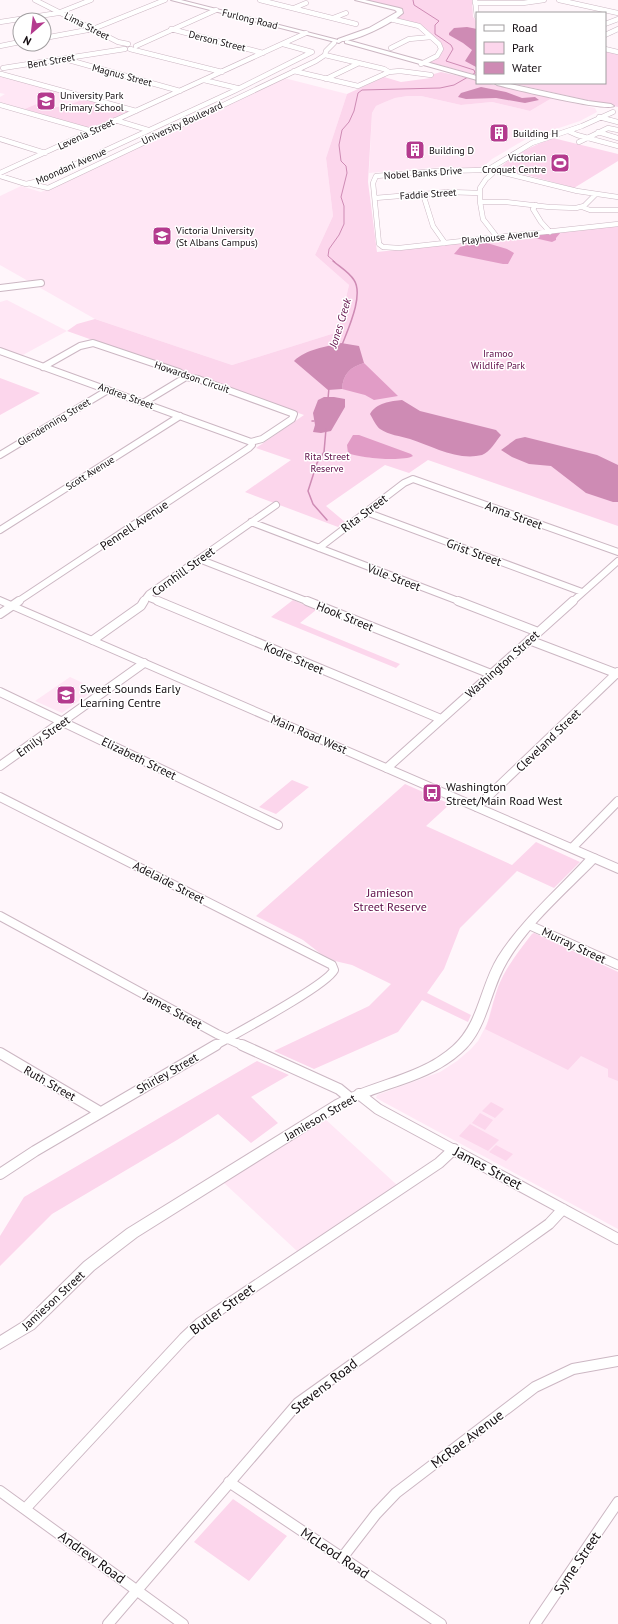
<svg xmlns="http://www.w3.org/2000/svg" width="618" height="1624" viewBox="0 0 618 1624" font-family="'PT Sans',sans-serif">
<rect width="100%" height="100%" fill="#fff6fb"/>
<path fill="#ffe7f5" d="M0 76 129 111 91 129 0 102V97L5 94 0 93Z
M284 78 347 94 326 158 333 216 315 255 349 285 338 332 232 365 95 319 0 265V196L21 186 41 192Z
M408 96H421L461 105 492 102 530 111 552 98 595 108 597 112 580 121 526 139 492 159 484 166 478 168 442 167 369 173 372 113 376 106 385 102 395 98Z
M7 300 67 331 21 356 0 348V302Z
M70 677 96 689 62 713 35 701Z
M534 933 618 972V1229L376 1098 377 1095 440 1072 457 1061 471 1049 478 1041 487 1024 493 1002 507 969 519 951 532 934Z
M324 1118 397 1185 298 1252 223 1182Z"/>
<path fill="#fcd6ec" d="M363 0H472L473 17 477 22V75L429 62 439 57 443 47 441 43 425 30 394 19 404 11 399 8Z
M605 50 618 53V107L511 83H605Z
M441 72 477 80V83H486L552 98 530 111 492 102 461 105 421 96H408L395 98 385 102 376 106 372 113 368 182 377 252 618 226V526L428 460 409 473 385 465 326 506 345 522 338 527 245 492 291 460 256 448 304 415 67 331 77 324 95 319 232 365 338 332 349 285 315 255 333 216 326 158 347 94 384 77 401 82 431 78 434 74Z
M85 99 129 111 91 129 25 109 39 103 45 105 46 108C60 108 72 104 85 99Z
M553 138 618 154V161L574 188 527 175 499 169C510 156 537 144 553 138Z
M0 378 40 393 0 415Z
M293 600 316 610 300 623 400 664 396 668 271 617Z
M292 780 309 787 276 814 259 807Z
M405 784 450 804 426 826 512 865 536 842 580 862 554 888 517 871 460 928 444 969 427 993 471 1015 468 1022 422 1000 398 1032 314 1069 274 1051 369 1006 391 984 352 965 335 961 321 954 303 940 256 916Z
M534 933 618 972V1081L608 1077V1069L581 1056 568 1070 485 1029C491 1016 493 1001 498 987 506 967 519 951 532 934Z
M257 1061 289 1075 251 1097 278 1123 251 1143 218 1114 177 1140 52 1214 0 1266V1236L24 1197Z
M491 1102 504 1109 495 1118 482 1111Z
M480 1113 493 1120 485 1130 472 1123Z
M470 1124 499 1140 488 1151 459 1136Z
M496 1145 513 1154 506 1161 489 1152Z
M233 1499 287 1536 249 1581 194 1542Z"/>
<path fill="#e19cc6" d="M561 232 556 238V240L552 242 530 237 532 235Z
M487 240V243L507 249 514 253 508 264H503L454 254 460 247 468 245 467 242Z
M364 363 398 396 374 400 365 395 342 389C343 374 350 367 364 363Z
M353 435H359L411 454 413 456C402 462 359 458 348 453L347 445Z"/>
<path fill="#ce8bb4" d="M467 27 477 29V69L476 67 465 61 472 50 463 43 449 35V33L454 28Z
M481 87 506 92 522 98 535 97 539 100 525 103 496 98 466 99 458 97 461 93Z
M341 343 359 346 364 363C350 367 343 374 342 389L328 390 294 361C306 349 326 347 341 343Z
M324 397H334L345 399V407L331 431 321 433 313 432 315 425 313 413 318 400Z
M402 400 420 411 496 430 501 435C496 441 490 452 482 455 457 461 432 446 410 439 400 436 389 435 380 429 376 426 373 419 370 414 376 403 391 401 402 400Z
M525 437 597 455 618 465V502H613L586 493 551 466 529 464 512 457 501 450 516 439Z"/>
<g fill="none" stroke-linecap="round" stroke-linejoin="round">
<path stroke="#ce8bb4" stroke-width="1" d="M335 262 328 256 329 249 339 235 344 224V206L341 197 347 173 346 166 341 161 339 145 342 130 349 122 354 111 358 93 362 90 440 88 454 85 475 73 474 70 446 61 453 49 451 45 435 34V25L439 21 414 5 413 0"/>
<path stroke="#ce8bb4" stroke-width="1.5" d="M333 261C340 267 349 272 354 280 364 295 348 329 342 345
M328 399 329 387
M312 421H314
M326 429 324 452 317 463 308 491 313 504 327 520"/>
<g stroke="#ccb7c3" stroke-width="5.5">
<path id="minor-far3" d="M35 0 118 42 128 44
M260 0 356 24
M475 0 477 17
M559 0 618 13
M475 3H523L544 0
M294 8 306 3
M333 18 346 13
M390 19 419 26 439 44 441 49 437 56 421 64
M0 22 58 13 91 0
M605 24 618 19
M171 29 263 53
M605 35 618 29
M44 38 93 29 165 0
M0 46 20 42
M136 46 216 10
M391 48 409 39 431 37
M130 49 222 72
M605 49 618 52
M65 59 180 91
M3 68 125 49
M294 71 358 86 389 72 384 69 325 55
M389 72 400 71 431 75
M1 74 136 111
M326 79 359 63
M204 80 237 88
M0 105 92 131
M599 117 618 122
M115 120 148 130
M568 131 577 135 618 146
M598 132 618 138
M0 139 45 153
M579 142 608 128 618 130
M489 169 532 143 582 126 613 112
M486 170 437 171 376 176 373 183 379 244 383 247 399 248 618 224
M496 171 577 191 618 197
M0 173 306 33
M492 174 486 179 480 188V202L483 219 497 237
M0 176 26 184 39 181 234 91 312 52 283 44
M31 184 48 188 316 61 325 55 326 51 334 43
M423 194 433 226 445 243
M375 198 448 192 480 193
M480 202H506L549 207 576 208 584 206 595 195
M536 205 533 209 541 222 550 232
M582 207 590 210H618"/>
</g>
<g stroke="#ccb7c3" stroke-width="8">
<path id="minor-far2" d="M0 288 41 283
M0 351 251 442
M43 367 80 346 93 343 179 372 186 377 198 379 294 414 292 419 262 439 251 442
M143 403 186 377
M0 455 108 390
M366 512 582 592
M251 522 461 602
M0 530 180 416
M319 548 404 483 413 479 618 552
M199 559 309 602
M147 597 160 602
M17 602 249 448 252 445 251 442
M143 602 149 594 276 505
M572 602 618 561"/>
</g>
<g stroke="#ccb7c3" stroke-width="10">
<path id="minor-far1" d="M158 601 441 719
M307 601 491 674
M458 601 538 632
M0 614 19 601
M93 640 141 606 144 601
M529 640 618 674
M0 692 278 825
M0 766 144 663
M387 768 573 601
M0 797 332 965 334 970C326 986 235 1034 214 1046
M477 807 618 672
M572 848 618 801
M0 916 217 1034 244 1046
M529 925 618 965"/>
</g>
<g stroke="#ccb7c3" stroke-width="12">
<path id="minor" d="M242 1045 339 1089 350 1098
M0 1053 100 1112
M359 1094 378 1109 618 1239
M0 1174 35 1151 216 1045
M229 1482 441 1624
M0 1491 183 1624
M25 1509 184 1338 200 1323 439 1163 454 1149
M342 1558 376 1514 396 1493 535 1387 573 1369 618 1361
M108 1624 298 1403 549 1224 563 1209
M535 1624 618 1502"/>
</g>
<g stroke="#ccb7c3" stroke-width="2">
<path id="tertiary" d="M355 0H365L399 8 402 9 403 13C391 24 354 43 338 41V39L369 28 397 12 395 10Z
M593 854 597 855 599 858 597 861C566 893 530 923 507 962 489 992 488 1030 461 1053 428 1083 381 1087 344 1107L137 1237 94 1270 34 1329 0 1349V1336L24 1321 84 1262 127 1229 334 1101C372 1080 420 1076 453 1046 479 1023 480 986 498 957 522 919 558 889 589 855Z"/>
</g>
<g stroke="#ccb7c3" stroke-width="2">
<path id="secondary" d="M171 0H181L342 41 339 43Z
M347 40 477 76V80L345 43V41Z
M494 83H506L588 101 611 104 614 106C607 112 513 89 497 85Z
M0 597 618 864V873L0 604Z"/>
</g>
<use href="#minor-far3" stroke="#fff" stroke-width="4.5"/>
<use href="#minor-far2" stroke="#fff" stroke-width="6"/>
<use href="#minor-far1" stroke="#fff" stroke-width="8"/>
<use href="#minor" stroke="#fff" stroke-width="10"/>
<use href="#tertiary" fill="#fff" fill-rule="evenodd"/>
<use href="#secondary" fill="#fff" fill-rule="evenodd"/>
</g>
<defs>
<g id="school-square" transform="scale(1)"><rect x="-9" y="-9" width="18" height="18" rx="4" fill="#b43a8e" stroke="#fff"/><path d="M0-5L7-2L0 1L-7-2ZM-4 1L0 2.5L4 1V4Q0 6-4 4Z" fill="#fff"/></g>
<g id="building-square" transform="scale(1)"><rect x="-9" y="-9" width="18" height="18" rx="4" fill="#b43a8e" stroke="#fff"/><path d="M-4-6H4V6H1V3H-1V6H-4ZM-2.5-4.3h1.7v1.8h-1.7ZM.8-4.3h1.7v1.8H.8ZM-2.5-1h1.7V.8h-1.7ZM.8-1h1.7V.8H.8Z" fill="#fff"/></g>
<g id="stadium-square" transform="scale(1)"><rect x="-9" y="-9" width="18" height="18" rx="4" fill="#b43a8e" stroke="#fff"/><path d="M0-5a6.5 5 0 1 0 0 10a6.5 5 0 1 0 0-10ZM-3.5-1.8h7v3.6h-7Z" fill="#fff"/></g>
<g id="university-square" transform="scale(1)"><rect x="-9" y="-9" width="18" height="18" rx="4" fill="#b43a8e" stroke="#fff"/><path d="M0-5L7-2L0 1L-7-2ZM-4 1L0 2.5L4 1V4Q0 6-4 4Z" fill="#fff"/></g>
<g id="bus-square" transform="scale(1)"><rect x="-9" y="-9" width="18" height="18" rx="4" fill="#b43a8e" stroke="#fff"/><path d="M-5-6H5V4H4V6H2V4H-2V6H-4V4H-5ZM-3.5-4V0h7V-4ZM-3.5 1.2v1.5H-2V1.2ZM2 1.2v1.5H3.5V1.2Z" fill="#fff"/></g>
</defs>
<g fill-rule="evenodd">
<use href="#school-square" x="46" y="101"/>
<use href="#building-square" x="499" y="133"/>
<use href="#building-square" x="415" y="150"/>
<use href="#stadium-square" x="560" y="163"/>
<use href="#university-square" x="162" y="236"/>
<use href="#school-square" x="66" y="695"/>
<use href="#bus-square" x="432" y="793"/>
</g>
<g text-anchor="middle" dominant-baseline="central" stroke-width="3" stroke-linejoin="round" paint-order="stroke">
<g font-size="10" fill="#140d11" stroke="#fff">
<text transform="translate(250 19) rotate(14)">Furlong Road</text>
<text transform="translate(87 26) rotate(27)">Lima Street</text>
<text transform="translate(217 41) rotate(14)">Derson Street</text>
<text transform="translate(51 61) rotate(-10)">Bent Street</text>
<text transform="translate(122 75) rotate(15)">Magnus Street</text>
<text transform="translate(182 123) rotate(-25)">University Boulevard</text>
<text transform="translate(86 134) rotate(-25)">Levenia Street</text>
<text transform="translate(71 166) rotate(-24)">Moondani Avenue</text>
<text transform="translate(423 173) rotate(-4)">Nobel Banks Drive</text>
<text transform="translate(428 194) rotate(-4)">Faddie Street</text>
<text transform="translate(500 237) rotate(-6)">Playhouse Avenue</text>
<text transform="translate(192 377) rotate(19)">Howardson Circuit</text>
<text transform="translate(126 396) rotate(20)">Andrea Street</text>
<text transform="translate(54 422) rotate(-31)">Glendenning Street</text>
<text transform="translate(90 473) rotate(-32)">Scott Avenue</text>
</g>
<g font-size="10" fill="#140d11" stroke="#fff" text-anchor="start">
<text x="60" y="95">University Park<tspan x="60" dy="12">Primary School</tspan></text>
<text x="513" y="133">Building H</text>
<text x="429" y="150">Building D</text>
<text x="546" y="157" text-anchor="end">Victorian<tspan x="546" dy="12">Croquet Centre</tspan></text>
<text x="176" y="230">Victoria University<tspan x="176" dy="12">(St Albans Campus)</tspan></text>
</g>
<g font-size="10" fill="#5d0c47" stroke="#fff">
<text x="498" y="353">Iramoo<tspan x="498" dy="12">Wildlife Park</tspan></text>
<text x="327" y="456">Rita Street<tspan x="327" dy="12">Reserve</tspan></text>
</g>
<g font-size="11" font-style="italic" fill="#600f49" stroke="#fff">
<text transform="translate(340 323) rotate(-73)">Jones Creek</text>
</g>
<g font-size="12" fill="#140d11" stroke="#fff">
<text transform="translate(364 513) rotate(-37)">Rita Street</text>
<text transform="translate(514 515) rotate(20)">Anna Street</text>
<text transform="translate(134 525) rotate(-34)">Pennell Avenue</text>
<text transform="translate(474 552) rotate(20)">Grist Street</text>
<text transform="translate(183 571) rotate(-36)">Cornhill Street</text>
<text transform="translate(394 577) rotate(21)">Vule Street</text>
<text transform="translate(345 616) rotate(22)">Hook Street</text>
<text transform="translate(294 658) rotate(23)">Kodre Street</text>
<text transform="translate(502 664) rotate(-42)">Washington Street</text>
<text transform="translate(309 734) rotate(23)">Main Road West</text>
<text transform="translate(43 736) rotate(-35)">Emily Street</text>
<text transform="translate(548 740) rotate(-44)">Cleveland Street</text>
<text transform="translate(139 758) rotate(26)">Elizabeth Street</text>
<text transform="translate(169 882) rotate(27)">Adelaide Street</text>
<text transform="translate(574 945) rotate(25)">Murray Street</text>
<text transform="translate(173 1010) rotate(28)">James Street</text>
<text transform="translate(167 1073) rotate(-30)">Shirley Street</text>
<text transform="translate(50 1083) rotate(30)">Ruth Street</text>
<text transform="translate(320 1117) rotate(-30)">Jamieson Street</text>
<text transform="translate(53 1300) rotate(-43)">Jamieson Street</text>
</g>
<g font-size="12" fill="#140d11" stroke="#fff" text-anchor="start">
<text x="80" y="688">Sweet Sounds Early<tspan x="80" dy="14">Learning Centre</tspan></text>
<text x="446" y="786">Washington<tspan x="446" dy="14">Street/Main Road West</tspan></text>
</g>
<g font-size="12" fill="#5d0c47" stroke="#fff">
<text x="390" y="892">Jamieson<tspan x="390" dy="14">Street Reserve</tspan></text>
</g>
<g font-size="14" fill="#140d11" stroke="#fff">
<text transform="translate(488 1168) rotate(28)">James Street</text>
<text transform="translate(222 1309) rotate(-36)">Butler Street</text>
<text transform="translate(324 1386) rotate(-38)">Stevens Road</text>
<text transform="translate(467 1439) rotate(-37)">McRae Avenue</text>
<text transform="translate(335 1553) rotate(34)">McLeod Road</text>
<text transform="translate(92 1557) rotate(36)">Andrew Road</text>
<text transform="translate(577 1563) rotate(-56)">Syme Street</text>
</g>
</g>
<rect x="476" y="12" width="130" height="72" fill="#ffffff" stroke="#a19ea0"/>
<rect x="484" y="25" width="20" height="6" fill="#ffffff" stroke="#a19ea0"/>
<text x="512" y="32" font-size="12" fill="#140d11">Road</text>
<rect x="484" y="42" width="20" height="12" fill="#fcd6ec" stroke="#a19ea0"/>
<text x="512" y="52" font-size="12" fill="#140d11">Park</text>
<rect x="484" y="62" width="20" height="12" fill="#ce8bb4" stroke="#a19ea0"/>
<text x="512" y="72" font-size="12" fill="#140d11">Water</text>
<g transform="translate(32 32) rotate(208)"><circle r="19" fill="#ffffff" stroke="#a19ea0"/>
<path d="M0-3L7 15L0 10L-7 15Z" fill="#b43a8e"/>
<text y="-6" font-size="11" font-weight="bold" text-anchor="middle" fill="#140d11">N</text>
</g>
</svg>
